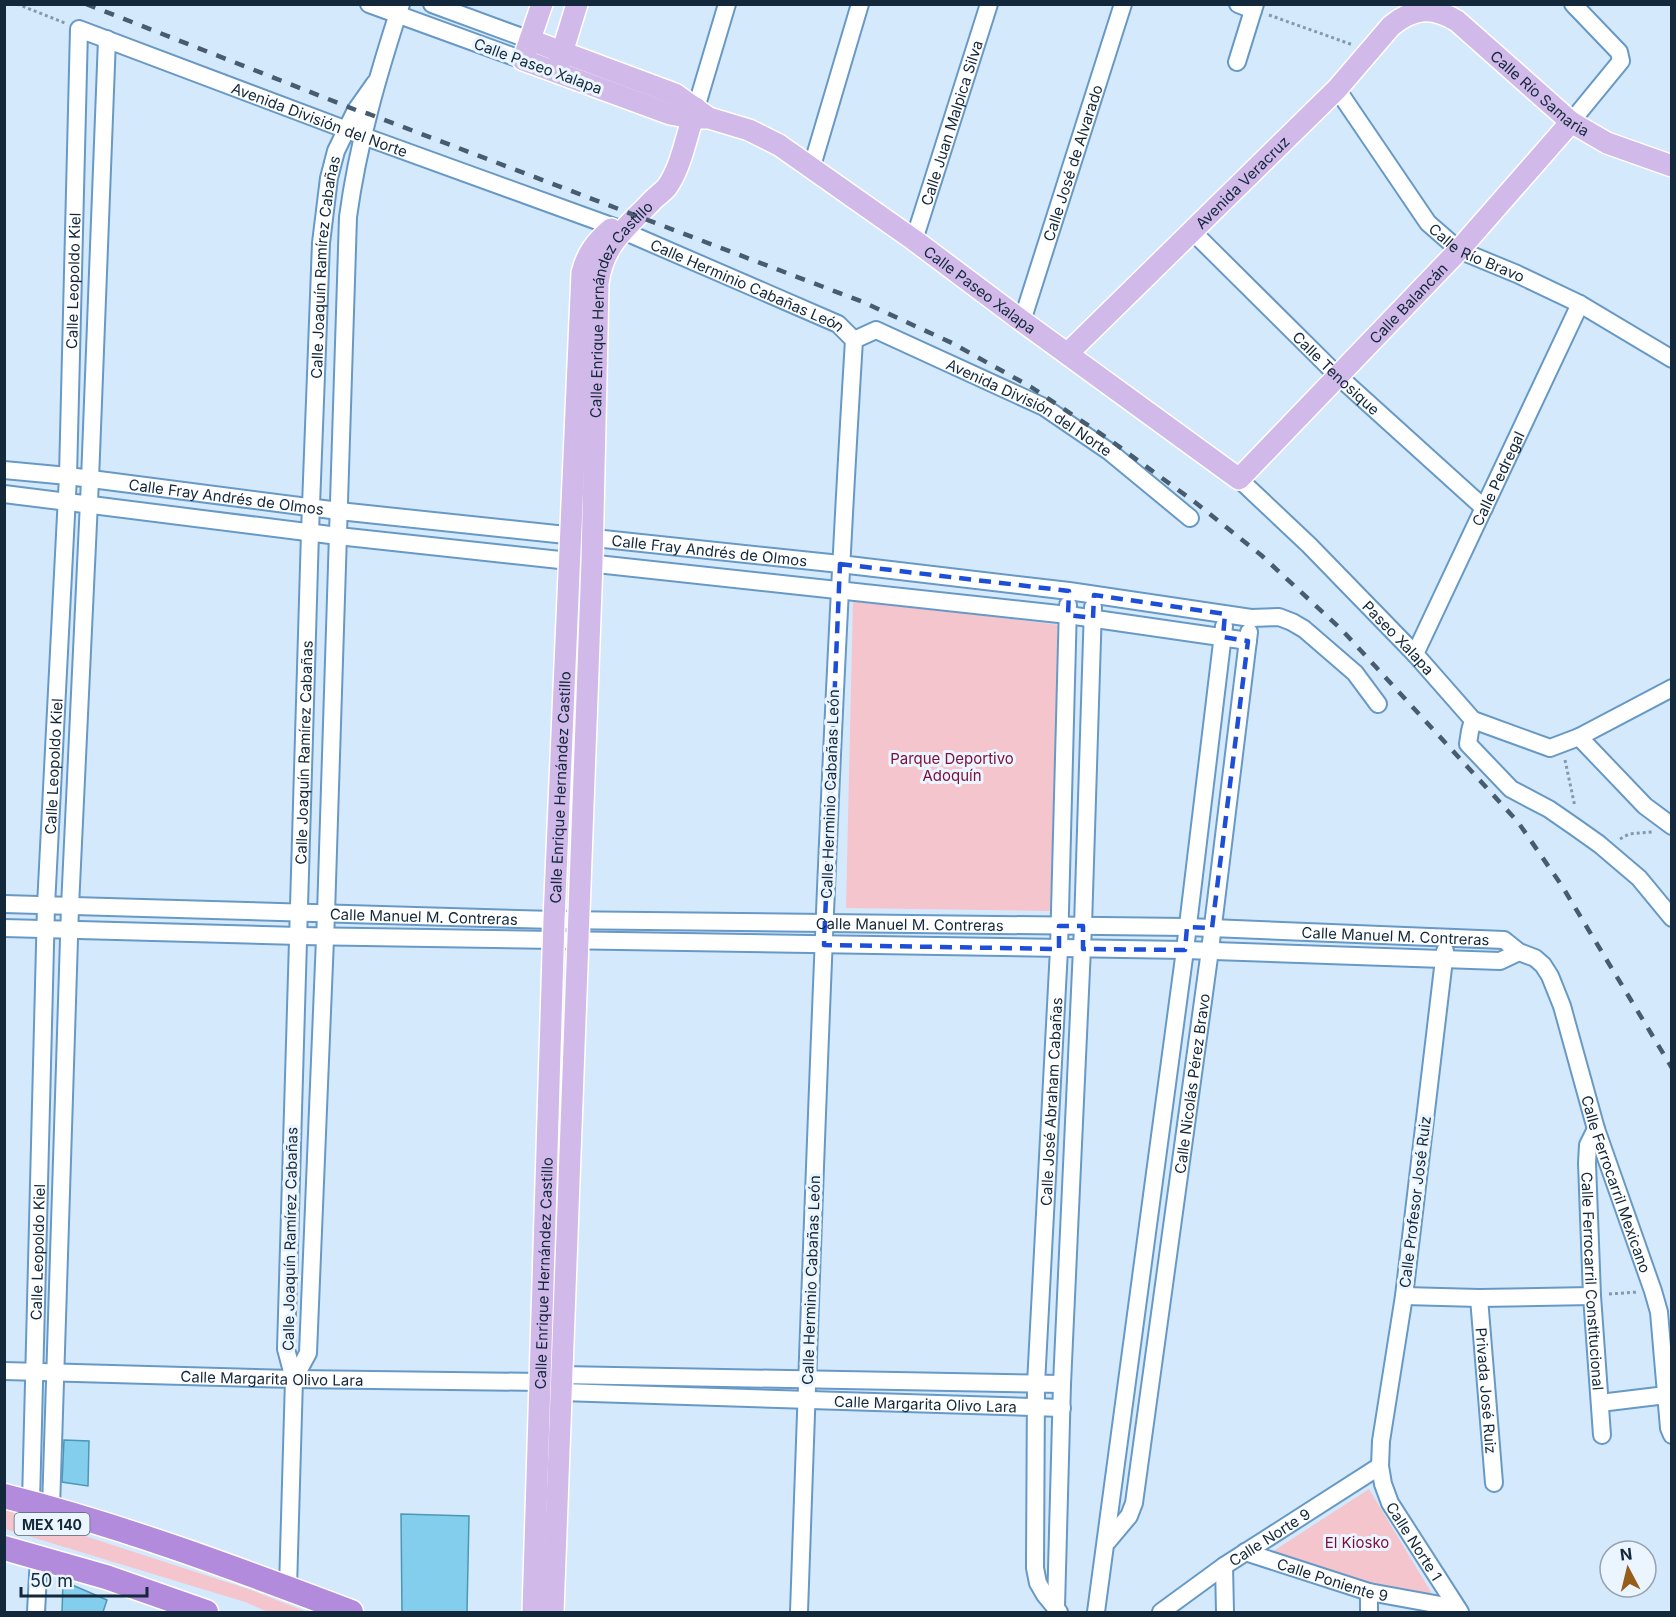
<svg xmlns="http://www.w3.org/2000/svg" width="1676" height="1617" viewBox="0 0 1676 1617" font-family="Inter,sans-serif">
<rect width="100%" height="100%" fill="#d5e9fd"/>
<path fill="#f5c5cd" d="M853 599 1060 625 1050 911 846 908Z
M1369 1489 1434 1597 1258 1561Z
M5 1510 248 1589 307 1612H268L245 1602 5 1529Z"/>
<path fill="#84ceed" stroke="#4c97b4" stroke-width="1.5" d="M64 1440 89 1441 88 1486 62 1482Z
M401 1514 469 1516 467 1612H402Z
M63 1581 107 1600 103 1612H62Z"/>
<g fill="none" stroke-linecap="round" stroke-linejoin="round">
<g stroke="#6799c6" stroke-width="20">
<g id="minor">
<path d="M369 4 523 60"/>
<path d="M432 4 530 40"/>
<path d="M1238 4 1253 10"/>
<path d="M1237 62 1255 4"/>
<path id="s1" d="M1337 89 1428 223 1459 250 1517 274 1580 304 1672 359"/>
<path d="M696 108 727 4"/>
<path d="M1571 122 1621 61 1619 52 1573 4"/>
<path d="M812 166 860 4"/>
<path id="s2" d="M1193 232 1337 375 1484 508"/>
<path id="s3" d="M914 240 989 4"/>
<path id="s4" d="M1022 321 1123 4"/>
<path id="s5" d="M854 340 876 330 1044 407 1110 452 1190 518"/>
<path id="s6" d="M4 470 68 476 339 511 840 564 1069 591 1251 618 1279 617 1292 622 1304 629 1355 673 1378 704"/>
<path id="s7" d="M1239 479 1309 545 1415 654 1473 720 1550 748 1579 737 1672 688"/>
<path d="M4 494 338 536 1068 615 1248 641"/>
<path id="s8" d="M1415 654 1580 304"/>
<path d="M1473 720 1470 731 1468 744 1511 789 1549 809 1575 827 1599 844 1639 878 1672 918"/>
<path d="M1579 737 1645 806 1672 826"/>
<path id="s9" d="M4 904 554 920 1187 927 1504 940 1519 952 1535 958 1543 965 1550 976 1562 1006 1596 1129 1653 1291 1659 1312 1669 1428 1672 1435"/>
<path d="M4 928 299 936 1185 950 1500 961 1519 952"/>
<path id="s10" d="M1445 951 1404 1296 1381 1441 1380 1466 1383 1484 1390 1503 1460 1612"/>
<path id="s11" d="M1596 1129 1588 1145 1587 1163 1592 1296 1602 1435"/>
<path d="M1404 1296 1479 1298 1592 1296"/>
<path id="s12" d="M1479 1298 1494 1483"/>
<path id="s13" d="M4 1371 294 1379 540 1382 561 1375 1062 1384"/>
<path d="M294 1379 308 1353 326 914 348 217C358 143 378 75 401 4"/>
<path id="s14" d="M552 1387 561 1392 1062 1408"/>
<path d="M1600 1403 1666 1395"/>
<path id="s15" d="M31 1502 46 906 68 476 79 29 363 136 614 227 838 324 854 340C828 764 814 1188 799 1612"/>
<path d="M51 1508 70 907 90 480 107 39"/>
<path id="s16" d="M1108 1541 1129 1516 1134 1503 1210 950 1249 632"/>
<path id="s17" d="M1245 1552 1369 1592 1457 1608"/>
<path d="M1224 1566 1225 1612"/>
<path id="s18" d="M288 1588 294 1379 286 1349 310 532 321 243 329 178 336 151 356 110 375 83"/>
<path d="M1369 1592V1612"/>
<path d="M1056 1607 1062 1384 1083 926 1093 607"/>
<path d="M36 1612 39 1557"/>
<path id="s19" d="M1059 1612 1045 1595 1038 1583 1035 1568 1036 1384 1059 949 1068 605"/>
<path d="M1096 1612 1185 950 1224 626"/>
<path id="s20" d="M1161 1612 1224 1566 1380 1466"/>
</g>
</g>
<g stroke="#fff" stroke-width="24">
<g id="major">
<path id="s21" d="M542 4 523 60 670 114 692 118H709L749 130 779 145 914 240 1022 321 1239 479 1459 250 1571 122"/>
<path d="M530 40 675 94 706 116"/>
<path d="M558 66 577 4"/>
<path id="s22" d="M1068 353 1337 89 1391 26C1414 7 1433 6 1457 21L1571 122 1607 143 1672 166"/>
<path id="s23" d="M533 1612 554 920 582 273C587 253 596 242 611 229"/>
<path id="s24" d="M553 1612 592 562 598 283C603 245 625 229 650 203 655 197 662 193 667 187 682 166 687 132 696 108"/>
</g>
</g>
<g stroke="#fff" stroke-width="27">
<path id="highway" d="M4 1496C123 1526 237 1569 351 1612
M4 1548 106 1577 206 1612"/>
</g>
<path stroke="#8499ac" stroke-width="3" stroke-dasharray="3 3" stroke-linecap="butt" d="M17 4 65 23
M1269 15 1353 45
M1565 760 1575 807
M1620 839 1629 834 1653 832
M1609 1294 1638 1292"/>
<use href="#minor" stroke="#fff" stroke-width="16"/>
<use href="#major" stroke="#d1b9ea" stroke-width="21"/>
<use href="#highway" stroke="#b38bdc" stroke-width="24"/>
<path stroke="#485c6f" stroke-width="4.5" stroke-dasharray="10 10" stroke-linecap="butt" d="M86 4 356 110 369 114 863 302 952 343 1031 387 1110 440 1196 503 1261 555 1342 630 1518 822 1562 886 1672 1068"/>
</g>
<path fill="none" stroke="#1d4ed8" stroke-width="4.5" stroke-dasharray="12 8" stroke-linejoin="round" d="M840 564 1069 591 1068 615 1093 618 1094 595 1225 614 1223 637 1248 641 1212 928 1187 927 1185 950 1083 949V926H1059V949L824 945Z"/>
<g text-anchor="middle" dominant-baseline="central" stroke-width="6" stroke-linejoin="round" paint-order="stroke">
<rect fill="#ebf5ff" stroke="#546675" stroke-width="1.5" x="14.5" y="1513" width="75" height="22" rx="4.5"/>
<g font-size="14" font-weight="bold" fill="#13283a">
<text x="52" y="1524">MEX 140</text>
</g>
<g font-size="15" fill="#13283a" stroke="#ebf5ff">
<text transform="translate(538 66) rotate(20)">Calle Paseo Xalapa</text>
<text stroke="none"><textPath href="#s22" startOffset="642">Calle Río Samaria</textPath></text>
<text stroke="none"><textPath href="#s15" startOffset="1731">Avenida División del Norte</textPath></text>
<text stroke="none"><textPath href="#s3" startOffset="123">Calle Juan Malpica Silva</textPath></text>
<text stroke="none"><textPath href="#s4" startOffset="166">Calle José de Alvarado</textPath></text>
<text stroke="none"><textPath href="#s22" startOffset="244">Avenida Veracruz</textPath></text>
<text stroke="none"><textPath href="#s1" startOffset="220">Calle Río Bravo</textPath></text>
<text stroke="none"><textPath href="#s18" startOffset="1323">Calle Joaquín Ramírez Cabañas</textPath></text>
<text stroke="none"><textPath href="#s15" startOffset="1222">Calle Leopoldo Kiel</textPath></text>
<text stroke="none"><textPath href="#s15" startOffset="2190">Calle Herminio Cabañas León</textPath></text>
<text stroke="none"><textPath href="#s21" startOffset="578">Calle Paseo Xalapa</textPath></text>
<text stroke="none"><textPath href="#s21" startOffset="1143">Calle Balancán</textPath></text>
<text stroke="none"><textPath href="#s24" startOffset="1311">Calle Enrique Hernández Castillo</textPath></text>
<text stroke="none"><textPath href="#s2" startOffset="201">Calle Tenosique</textPath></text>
<text stroke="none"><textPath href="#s5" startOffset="196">Avenida División del Norte</textPath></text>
<text stroke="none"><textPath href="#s8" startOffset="194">Calle Pedregal</textPath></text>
<text stroke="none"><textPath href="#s6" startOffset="224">Calle Fray Andrés de Olmos</textPath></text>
<text stroke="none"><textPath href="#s6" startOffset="710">Calle Fray Andrés de Olmos</textPath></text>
<text stroke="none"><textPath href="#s7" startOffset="225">Paseo Xalapa</textPath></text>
<text stroke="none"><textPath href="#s18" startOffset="837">Calle Joaquín Ramírez Cabañas</textPath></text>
<text stroke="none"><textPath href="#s15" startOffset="736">Calle Leopoldo Kiel</textPath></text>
<text stroke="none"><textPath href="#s23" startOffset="825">Calle Enrique Hernández Castillo</textPath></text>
<text transform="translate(830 794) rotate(-88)">Calle Herminio Cabañas León</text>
<text stroke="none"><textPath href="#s9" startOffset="420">Calle Manuel M. Contreras</textPath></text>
<text stroke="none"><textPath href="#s9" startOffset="906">Calle Manuel M. Contreras</textPath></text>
<text stroke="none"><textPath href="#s9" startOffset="1392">Calle Manuel M. Contreras</textPath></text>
<text stroke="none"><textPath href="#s16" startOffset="470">Calle Nicolás Pérez Bravo</textPath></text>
<text stroke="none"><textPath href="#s19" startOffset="518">Calle José Abraham Cabañas</textPath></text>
<text stroke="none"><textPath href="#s9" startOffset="1779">Calle Ferrocarril Mexicano</textPath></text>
<text transform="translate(1415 1202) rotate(-83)">Calle Profesor José Ruiz</text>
<text transform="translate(290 1239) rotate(-89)">Calle Joaquín Ramírez Cabañas</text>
<text stroke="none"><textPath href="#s15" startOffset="250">Calle Leopoldo Kiel</textPath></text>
<text stroke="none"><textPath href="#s23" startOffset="339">Calle Enrique Hernández Castillo</textPath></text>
<text transform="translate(811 1280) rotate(-88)">Calle Herminio Cabañas León</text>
<text stroke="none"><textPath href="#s11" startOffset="154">Calle Ferrocarril Constitucional</textPath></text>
<text stroke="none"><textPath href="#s13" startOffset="268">Calle Margarita Olivo Lara</textPath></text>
<text stroke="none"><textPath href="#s12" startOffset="93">Privada José Ruiz</textPath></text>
<text stroke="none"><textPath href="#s14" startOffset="375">Calle Margarita Olivo Lara</textPath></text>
<text stroke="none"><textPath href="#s20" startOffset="132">Calle Norte 9</textPath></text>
<text stroke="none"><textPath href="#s10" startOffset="603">Calle Norte 1</textPath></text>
<text stroke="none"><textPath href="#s17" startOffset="92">Calle Poniente 9</textPath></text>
</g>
<g font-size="15" fill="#7f0d39" stroke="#ebf5ff">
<text x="952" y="758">Parque Deportivo<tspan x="952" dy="17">Adoquín</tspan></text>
<text x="1357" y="1542">El Kiosko</text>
</g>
</g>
<rect width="1676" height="1617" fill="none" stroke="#13283a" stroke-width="12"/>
<g transform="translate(1628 1569) rotate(353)"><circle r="28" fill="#ebf5ff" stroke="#95a3b0" stroke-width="1.5"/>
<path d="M0-4.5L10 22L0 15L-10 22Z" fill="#965e19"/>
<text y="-9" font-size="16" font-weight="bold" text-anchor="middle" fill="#13283a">N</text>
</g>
<path d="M21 1587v9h126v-9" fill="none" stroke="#13283a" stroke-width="3"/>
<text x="30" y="1587" font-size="18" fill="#13283a" stroke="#ebf5ff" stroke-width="4.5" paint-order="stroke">50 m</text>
</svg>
